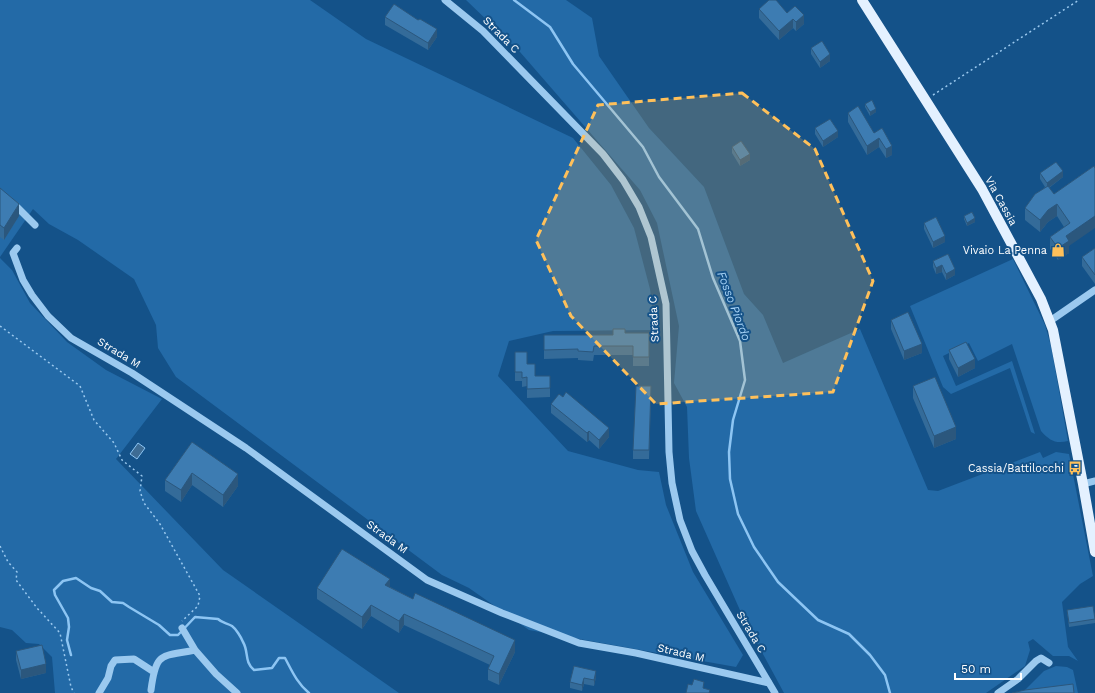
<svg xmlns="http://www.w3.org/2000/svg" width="1095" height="693" viewBox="0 0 1095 693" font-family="'Work Sans',sans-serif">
<rect width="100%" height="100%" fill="#145289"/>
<path fill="#236aa7" d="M0 0H310L366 39 573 138 611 185 634 228 650 289 655 330 553 331 509 341 498 376 568 451 638 470 659 472 666 505 693 572 743 655 736 667 529 630 469 588 442 575 176 377 158 348 156 325 134 279 78 240 49 224 33 209 0 257Z
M466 0H566L592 18 599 56 649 128 704 187 744 294 763 315 783 363 860 329 928 490 938 491 1040 452 1043 458 1056 452 1069 454 1093 576 1080 584 1062 602 1068 647 1078 661 1069 656H1053L1033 639 1028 642 1030 650 1025 666 986 693H784L743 617 696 511 689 458 687 407 674 383 679 326 657 223 640 190 520 52Z
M0 258 12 270 30 303 67 342 106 370 162 399 116 459 223 570 399 693H55L52 657 39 644 26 643 12 630 0 627Z
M1013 259 1045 325 1051 346 1068 441C1056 444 1050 441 1041 431L1012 344 978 361 969 343 943 356 956 386 1012 361 1035 434 1031 432 1010 368 951 394 943 387 910 306Z
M1056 666 1067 667 1073 670 1078 693H1022L1044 671Z"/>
<path fill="#3e6c94" stroke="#8dc5f3" d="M138 443 145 448 137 459 130 454Z"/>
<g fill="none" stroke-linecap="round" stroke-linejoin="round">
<path stroke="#8dc5f3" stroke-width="2.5" d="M514 0 550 27 573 64 643 147 659 177 698 229 713 278 740 341 745 380 733 420 729 452 730 479 738 514 754 547 778 582 818 620 849 634 870 655 885 675 890 693
M71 655 67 640 69 627 68 618 55 595 54 590 63 581 76 578 91 588 100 591 112 602 123 603 129 607 159 625 170 635H178L195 617 218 619C222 623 227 623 232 626 236 629 241 637 243 642 249 652 244 662 254 670L272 668 279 658H285C292 671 297 683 309 693"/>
<path stroke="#9bc9ef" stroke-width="1.5" stroke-dasharray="2 3" stroke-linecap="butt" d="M933 95 1079 0
M0 326 80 386 94 420 114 443 122 460 142 476 140 491 144 503 160 524 200 596 198 606 182 621
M0 546 8 562 17 572 16 580 37 608 60 633 71 687 74 693"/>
<path stroke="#9bc9ef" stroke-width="7" d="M445 0 483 31 603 154 623 180 639 207 651 237 666 304 669 452 672 483 680 520 692 551 705 575 775 693
M0 195 16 206 35 225
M17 248 13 253 23 280 32 295 48 316 71 338 132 373 246 448 427 580 502 613 579 643 636 653 769 683
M1050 321 1095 290
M1083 484 1095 481
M182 628 195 650
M151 690C156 651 161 657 195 650L216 674 237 693
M99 693 108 678 111 666 115 660 134 659 154 672
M998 693 1018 679 1036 661 1041 658 1049 663"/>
<path stroke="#e4f1ff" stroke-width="10" d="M862 0 982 189 1041 299 1053 330 1083 484 1095 552"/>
</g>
<path fill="#346b99" d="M759 9 787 13 804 24 796 31 793 28 779 40 759 18Z
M385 17 437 37 428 50 385 25Z
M811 48 830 61 820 68 811 54Z
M865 104 876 112 870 116 865 107Z
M848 113 874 133 892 155 886 158 879 147 867 155 848 122Z
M815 128 838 137 823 147 815 134Z
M732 147 750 160 740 166 732 153Z
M1094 166 1069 246V253L1058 260 1050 249V237L1064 227 1057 216 1048 222 1040 232 1025 220V208L1045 187 1040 179V173L1063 177 1049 188 1054 194Z
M0 188 19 216 4 240 0 237Z
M964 216 975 222 967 226 964 219Z
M924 223 945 242 933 248 924 229Z
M1095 248V284L1082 266V257Z
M948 254 955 275 946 280 942 272 936 274 933 267V261Z
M891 320 922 353 904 360 891 329Z
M625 333H649V366H633V355H594L593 361 578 360V358L544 359V335H613Z
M949 350 975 368 958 377 949 359Z
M515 352 527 364 535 376H550V397L527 398V386L522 387V381H515Z
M913 386 956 439 934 448 913 398Z
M651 395 649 459H633V450Z
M551 404 609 437 599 449 589 440 587 442 551 413Z
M192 442 238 486 223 507 192 485 181 502 165 491V480Z
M390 587 515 652 499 685 488 680V669L490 665 404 625 399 633 371 616 362 629 317 599V588Z
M1067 610 1095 619V623L1069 627Z
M16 651 46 673 21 679 16 660Z
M574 666 596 677 594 686 584 684 582 691 570 688V682Z"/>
<path fill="#2b577d" d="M804 15V24L796 31V22Z
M793 19V28L779 40V31Z
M437 29V37L428 50V43Z
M830 54V61L820 68V62Z
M876 109V112L870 116V112Z
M838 131V137L823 147V141Z
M879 138V147L867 155V146Z
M892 146V155L886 158V149Z
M750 154V160L740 166V160Z
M1063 171V177L1047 189V183Z
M19 204V216L4 240V228Z
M1057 204V216L1048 222 1040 232V220L1048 210Z
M1095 216V228L1069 246V253L1058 260V248L1066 236Z
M975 218V222L967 226V223Z
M945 236V242L933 248V242Z
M942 265V272L936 274V268Z
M955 269V275L946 280V274Z
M922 344V353L904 360V351Z
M975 359V368L958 377V368Z
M956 427V439L934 448V436Z
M609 428V437L599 449V440Z
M589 431V440L587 442V433Z
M192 473V485L181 502V490Z
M238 474V486L223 507V495Z
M390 579V590L385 585Z
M371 605V616L362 629V617Z
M404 614V625L399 633V621Z
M515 640V652L499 685V674Z
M46 664V673L21 679V670Z
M596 671V677L594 686V680Z
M584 678V684L582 691V685Z"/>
<path fill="#3d7cb2" stroke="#2b577d" d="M769 0H776L787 13 795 6 804 15 796 22 793 19 779 31 759 9Z
M394 4 418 20 420 19 437 29 428 43 385 17Z
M822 41 830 54 820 62 811 48Z
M872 100 876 109 870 112 865 104Z
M858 106 874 133 882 128 892 146 886 149 879 138 867 146 848 113Z
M830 119 838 131 823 141 815 128Z
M741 141 750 154 740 160 732 147Z
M1056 162 1063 171 1047 183 1040 173Z
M1094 166 1095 168V216L1066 236 1069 241 1058 248 1050 237 1070 223 1057 204 1048 210 1040 220 1025 208 1035 194 1048 186 1054 194Z
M0 188 19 204 4 228 0 225Z
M972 212 975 218 967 223 964 216Z
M936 217 945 236 933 242 924 223Z
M1095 248V275L1082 257Z
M948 254 955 269 946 274 942 265 936 268 933 261Z
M908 312 922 344 904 351 891 320Z
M613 329H625V333H649V357H633V346H594L593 352 578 351V349L544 350V335H613Z
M966 342 975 359 958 368 949 350Z
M515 352H527V364H535V376H550V388L527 389V377L522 378V372H515Z
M935 377 956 427 934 436 913 386Z
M636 386H651L649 450H633Z
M566 392 609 428 599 440 589 431 587 433 551 404 559 394 563 397Z
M192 442 238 474 223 495 192 473 181 490 165 480Z
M342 549 390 579 385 585 413 599 415 593 515 640 499 674 488 669 494 656 404 614 399 621 371 605 362 617 317 588Z
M1093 606 1095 619 1069 623 1067 610Z
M42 645 46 664 21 670 16 651Z
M574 666 596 671 594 680 584 678 582 685 570 682Z
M694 679 704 682 703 688 710 690 709 693H686L688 684 692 685Z
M1073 684 1074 693H1012L1025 690Z"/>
<path fill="#ffc05a" fill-opacity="0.2" stroke="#ffc05a" stroke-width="3" stroke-dasharray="8 5" stroke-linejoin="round" d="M742 93 815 149 873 281 833 392 656 404 571 316 536 240 598 105Z"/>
<defs>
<g id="shop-bare" transform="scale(1.08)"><path d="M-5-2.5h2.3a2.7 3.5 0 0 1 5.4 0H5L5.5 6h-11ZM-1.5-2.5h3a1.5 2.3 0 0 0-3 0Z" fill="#ffc05a" stroke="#145289" stroke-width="2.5" paint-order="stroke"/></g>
<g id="bus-bare" transform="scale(1.08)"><path d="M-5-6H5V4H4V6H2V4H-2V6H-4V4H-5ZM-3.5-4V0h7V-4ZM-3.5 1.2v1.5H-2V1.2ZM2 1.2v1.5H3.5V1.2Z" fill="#ffc05a" stroke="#145289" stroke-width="2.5" paint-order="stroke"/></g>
</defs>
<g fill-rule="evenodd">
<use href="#shop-bare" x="1058" y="250"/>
<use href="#bus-bare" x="1075" y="468"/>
</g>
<g text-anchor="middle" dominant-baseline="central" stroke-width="4" stroke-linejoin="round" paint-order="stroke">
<g font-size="11" fill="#fff" stroke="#145289">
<text transform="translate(501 35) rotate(45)">Strada C</text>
<text transform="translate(1001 201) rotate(61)">Via Cassia</text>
<text transform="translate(654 319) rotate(-93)">Strada C</text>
<text transform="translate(119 353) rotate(31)">Strada M</text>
<text transform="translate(387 537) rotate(36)">Strada M</text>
<text transform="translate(751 632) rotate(59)">Strada C</text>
<text transform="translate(681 653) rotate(13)">Strada M</text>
</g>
<g font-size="11" fill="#fff" stroke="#145289" text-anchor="end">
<text x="1047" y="250">Vivaio La Penna</text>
<text x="1064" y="468">Cassia/Battilocchi</text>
</g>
<g font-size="12" font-style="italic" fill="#a7d3f7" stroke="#145289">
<text transform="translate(734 306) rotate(69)">Fosso Piordo</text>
</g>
</g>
<path d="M955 673v6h66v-6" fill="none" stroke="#ffffff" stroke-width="2"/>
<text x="961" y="673" font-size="12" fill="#ffffff" stroke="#145289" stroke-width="3" paint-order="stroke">50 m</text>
</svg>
